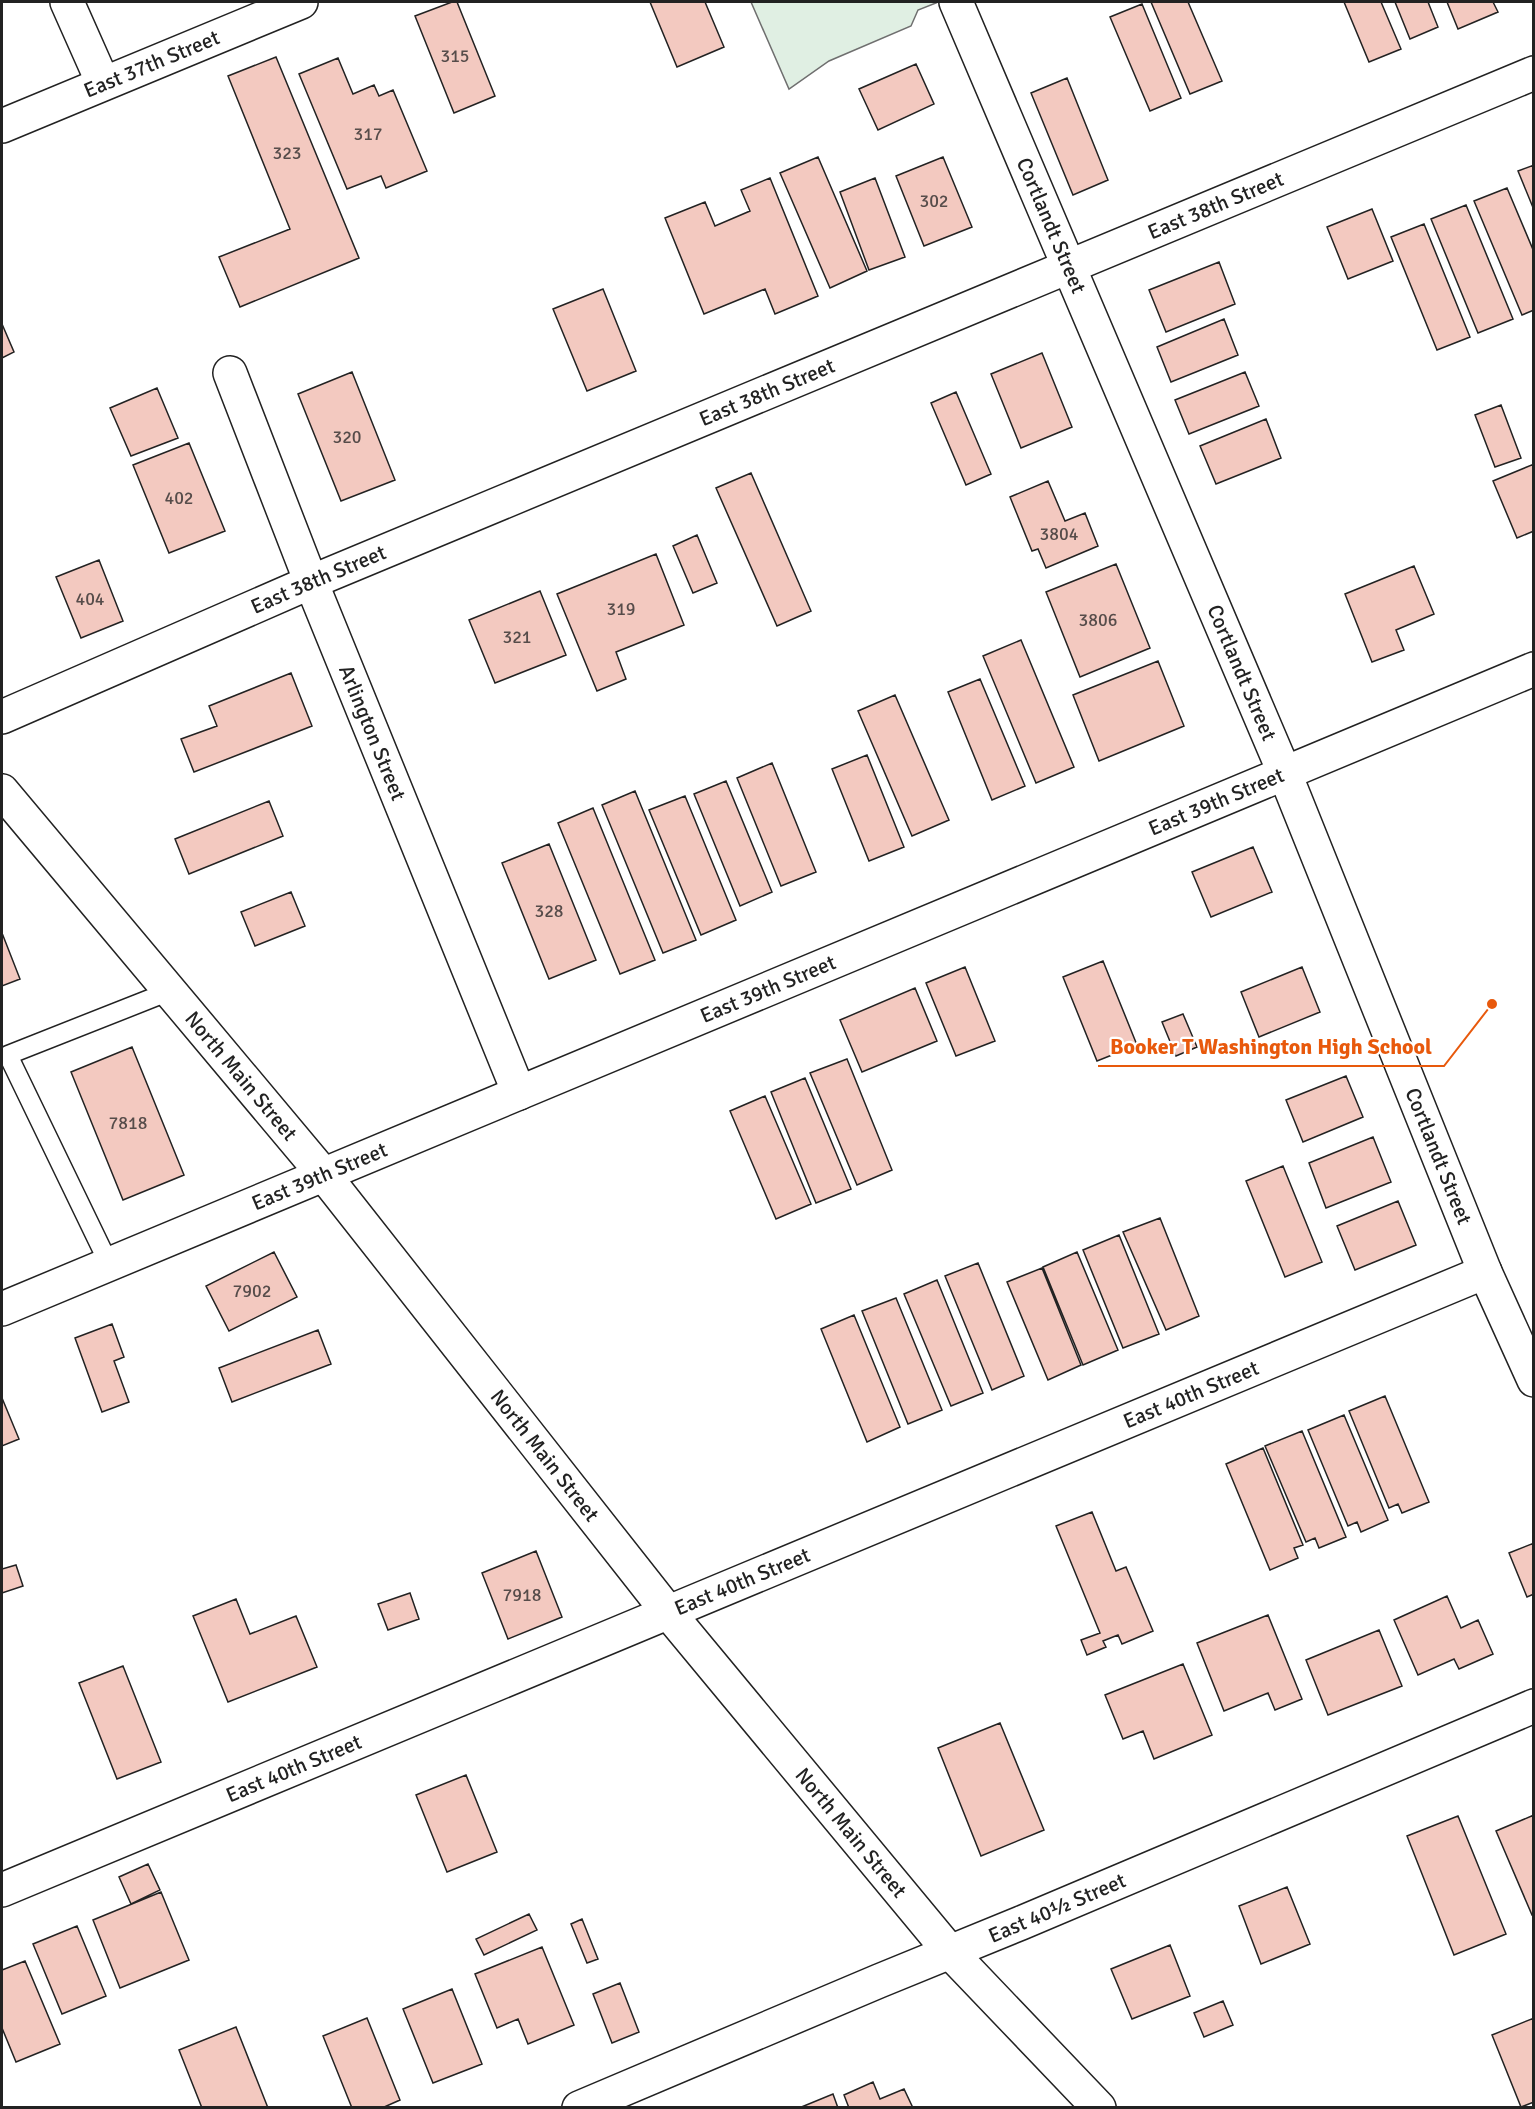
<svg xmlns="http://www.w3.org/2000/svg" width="1535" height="2109" viewBox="0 0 1535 2109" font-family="Signika,sans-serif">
<rect width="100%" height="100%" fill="#fff"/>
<path fill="#e0efe3" stroke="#6f6f6f" stroke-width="1.5" d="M751 2H935L936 3 918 10 911 26 829 61 789 89Z"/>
<path fill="#f3c9c0" stroke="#222" stroke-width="1.5" d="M452 2H457L495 96 454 113 415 16Z
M650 2H705L724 47 677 67Z
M1151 2H1188L1222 81 1190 94Z
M1344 2H1381L1401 49 1369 62Z
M1395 2H1428L1438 27 1410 39Z
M1447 2H1493L1498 12 1458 29Z
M1142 4 1181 98 1150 111 1110 17Z
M276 57 359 258 240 307 219 257 290 229 228 76Z
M338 58 353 94 374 85 379 96 393 90 427 171 386 188 381 176 347 189 299 74Z
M916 64 934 104 878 130 859 89Z
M1067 78 1108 180 1073 195 1031 93Z
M818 157 867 271 830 288 780 173Z
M943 157 972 227 924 246 896 176Z
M1534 165V210L1518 171Z
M770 178 818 296 775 314 765 289 704 314 665 218 705 202 715 226 750 211 741 190Z
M875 178 905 257 869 270 840 192Z
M1507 188 1534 252V310L1522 315 1474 201Z
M1466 205 1513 319 1478 333 1431 219Z
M1372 209 1393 261 1348 279 1327 227Z
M1424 224 1470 337 1437 350 1391 237Z
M1219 262 1235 304 1166 332 1149 290Z
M603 289 636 371 587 391 553 309Z
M1224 319 1238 355 1171 382 1157 347Z
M2 324 14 352 2 358Z
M1042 353 1072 427 1021 448 991 374Z
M352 372 395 480 341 501 298 394Z
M1245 372 1259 406 1189 434 1175 400Z
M157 388 178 438 131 456 110 408Z
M956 392 991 474 966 485 931 403Z
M1501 405 1521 458 1495 467 1475 415Z
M1266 419 1281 458 1216 484 1200 446Z
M189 443 225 531 169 553 133 465Z
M1534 464V531L1517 538 1493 481Z
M751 473 811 611 777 626 716 488Z
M1048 481 1065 521 1085 513 1098 546 1046 568 1038 549 1032 551 1010 497Z
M697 535 717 583 693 593 673 546Z
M656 554 684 625 616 652 626 679 597 691 557 594Z
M99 560 123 621 81 638 56 577Z
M1116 564 1150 648 1080 677 1046 592Z
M1414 566 1434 614 1396 630 1404 650 1372 662 1345 594Z
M540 591 566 655 495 683 469 620Z
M1021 640 1074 767 1036 783 983 656Z
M1158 661 1184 726 1099 761 1073 695Z
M291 673 312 726 194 772 181 739 217 726 209 706Z
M980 679 1025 786 992 800 948 692Z
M895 695 949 820 912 836 858 711Z
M867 755 904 847 869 861 832 769Z
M772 763 816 872 781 886 737 778Z
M726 781 772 892 740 906 694 794Z
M635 791 696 940 663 953 602 805Z
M685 796 736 920 701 935 649 810Z
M269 801 283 836 189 874 175 839Z
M593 808 655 960 620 974 558 823Z
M549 844 596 960 549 979 502 863Z
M1253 847 1272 892 1211 917 1192 872Z
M291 892 305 926 255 946 241 912Z
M2 933 20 979 2 986Z
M1103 961 1137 1045 1097 1061 1063 977Z
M965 967 995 1041 956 1056 926 983Z
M1302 967 1320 1012 1259 1037 1241 992Z
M915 988 937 1041 862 1072 840 1020Z
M1183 1014 1197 1047 1176 1056 1162 1022Z
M132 1047 184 1175 123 1200 71 1072Z
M847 1059 892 1170 857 1185 810 1073Z
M1346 1076 1363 1117 1303 1142 1286 1100Z
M805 1078 851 1189 816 1203 771 1092Z
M765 1096 811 1204 776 1219 730 1111Z
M1373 1137 1391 1182 1326 1208 1309 1163Z
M1283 1166 1322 1262 1285 1277 1246 1181Z
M1398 1201 1416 1245 1355 1270 1337 1226Z
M1160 1218 1199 1316 1166 1330 1123 1232Z
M1119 1235 1159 1334 1123 1348 1083 1250Z
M274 1252 297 1297 229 1331 206 1286Z
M1077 1252 1118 1350 1083 1365 1043 1267Z
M978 1263 1024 1376 992 1390 945 1276Z
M1042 1268 1081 1365 1048 1380 1007 1282Z
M937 1280 983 1393 951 1406 904 1294Z
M896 1298 942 1410 908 1424 862 1311Z
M854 1315 900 1427 867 1442 821 1329Z
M112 1324 124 1357 114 1361 129 1402 102 1412 75 1338Z
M318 1330 331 1364 232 1402 219 1368Z
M1385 1396 1429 1502 1402 1513 1398 1504 1389 1508 1349 1411Z
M2 1398 19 1439 2 1446Z
M1344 1415 1388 1520 1361 1532 1357 1522 1348 1526 1308 1430Z
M1302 1431 1346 1537 1319 1548 1315 1538 1306 1542 1265 1446Z
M1263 1448 1303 1545 1294 1548 1298 1558 1270 1570 1226 1464Z
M1092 1512 1116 1571 1126 1567 1153 1631 1122 1644 1118 1635 1103 1641 1106 1647 1087 1655 1081 1640 1100 1633 1056 1526Z
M1534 1543V1594L1527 1597 1509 1553Z
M536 1551 562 1617 508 1639 482 1573Z
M16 1565 23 1586 2 1593V1569Z
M410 1593 419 1619 388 1630 378 1604Z
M1447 1596 1461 1628 1478 1620 1493 1654 1459 1669 1454 1659 1418 1675 1394 1620Z
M236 1599 250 1634 296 1616 317 1667 228 1702 193 1616Z
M1268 1615 1302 1699 1275 1710 1268 1693 1224 1711 1197 1643Z
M1379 1630 1402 1686 1328 1715 1306 1660Z
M1183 1664 1212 1735 1154 1759 1143 1731 1123 1739 1105 1695Z
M123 1666 161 1762 117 1779 79 1683Z
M1000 1723 1044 1830 981 1856 938 1748Z
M466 1775 497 1852 447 1872 416 1795Z
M1534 1815V1914L1532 1915 1496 1831Z
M1458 1816 1506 1934 1454 1955 1407 1836Z
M148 1864 160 1890 131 1904 119 1877Z
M1287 1887 1310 1944 1261 1964 1239 1906Z
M161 1892 189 1960 120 1988 93 1920Z
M529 1914 537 1930 484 1955 476 1939Z
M582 1919 598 1959 587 1963 571 1924Z
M77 1926 106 1996 62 2014 33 1944Z
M1170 1945 1190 1996 1132 2019 1111 1969Z
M542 1947 574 2025 528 2044 518 2019 497 2028 475 1974Z
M25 1961 60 2044 16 2062 2 2028V1970Z
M620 1983 639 2032 612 2043 593 1994Z
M452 1989 482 2064 433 2083 403 2009Z
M1223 2001 1233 2025 1204 2037 1194 2013Z
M367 2018 400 2100 382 2108H352L323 2036Z
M1534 2018V2102L1521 2107 1492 2035Z
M236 2027 268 2108H202L179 2050Z
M873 2082 880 2099 904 2089 913 2108H849L844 2095Z
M833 2094 838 2108H799Z"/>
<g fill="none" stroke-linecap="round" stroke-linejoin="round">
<g stroke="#222" stroke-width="21">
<path id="service" d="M109 1264 8 1055 170 991"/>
</g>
<g stroke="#222" stroke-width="36">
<g id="minor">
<path d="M67 2 103 83"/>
<path id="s1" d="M956 2 1285 774 1485 1272 1534 1380"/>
<path id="s2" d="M2 126 301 2"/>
<path id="s3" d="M230 373 311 582 519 1093"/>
<path id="s4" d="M2 717 311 582 1534 73"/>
<path id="s5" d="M2 1309 1534 669"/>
<path id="s6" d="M2 1890 1485 1272"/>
<path d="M579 2108 879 1981 1021 1923 1534 1706"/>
</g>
</g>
<g stroke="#222" stroke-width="36">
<g id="secondary">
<path id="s7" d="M2 791 324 1175 668 1612 950 1952 1099 2108"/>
</g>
</g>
<use href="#service" stroke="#fff" stroke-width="18"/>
<use href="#minor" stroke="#fff" stroke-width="33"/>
<use href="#secondary" stroke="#fff" stroke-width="33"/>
</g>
<g text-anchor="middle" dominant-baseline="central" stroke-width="4.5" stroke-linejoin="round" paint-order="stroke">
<g font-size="18" fill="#564c4a">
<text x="455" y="56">315</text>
<text x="368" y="134">317</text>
<text x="287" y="153">323</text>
<text x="934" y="201">302</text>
<text x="347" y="437">320</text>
<text x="179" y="498">402</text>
<text x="1059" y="534">3804</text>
<text x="90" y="599">404</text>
<text x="621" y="609">319</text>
<text x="1098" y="620">3806</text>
<text x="517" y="637">321</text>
<text x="549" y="911">328</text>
<text x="128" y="1123">7818</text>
<text x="252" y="1291">7902</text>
<text x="522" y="1595">7918</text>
</g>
<g font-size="21" fill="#222" stroke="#fff">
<text stroke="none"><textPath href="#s2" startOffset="162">East 37th Street</textPath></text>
<text stroke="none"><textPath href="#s4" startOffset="1317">East 38th Street</textPath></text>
<text stroke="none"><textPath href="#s1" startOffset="243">Cortlandt Street</textPath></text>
<text stroke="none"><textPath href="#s4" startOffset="831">East 38th Street</textPath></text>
<text stroke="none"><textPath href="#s4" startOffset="345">East 38th Street</textPath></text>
<text stroke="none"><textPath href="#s1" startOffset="729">Cortlandt Street</textPath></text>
<text stroke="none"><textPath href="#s3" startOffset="387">Arlington Street</textPath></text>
<text stroke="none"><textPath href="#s5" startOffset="1316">East 39th Street</textPath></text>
<text stroke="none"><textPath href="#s5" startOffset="830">East 39th Street</textPath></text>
<text stroke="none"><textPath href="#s7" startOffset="372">North Main Street</textPath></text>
<text stroke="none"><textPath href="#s1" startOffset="1251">Cortlandt Street</textPath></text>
<text stroke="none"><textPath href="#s5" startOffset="344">East 39th Street</textPath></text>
<text stroke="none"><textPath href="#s6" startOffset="1288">East 40th Street</textPath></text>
<text stroke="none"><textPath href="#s7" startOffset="858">North Main Street</textPath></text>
<text stroke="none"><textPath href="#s6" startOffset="802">East 40th Street</textPath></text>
<text stroke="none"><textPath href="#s6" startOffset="316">East 40th Street</textPath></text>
<text stroke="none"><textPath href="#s7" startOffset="1344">North Main Street</textPath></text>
<text transform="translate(1057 1908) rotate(-23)">East 40½ Street</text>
</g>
</g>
<path fill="none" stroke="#e8590c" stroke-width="2" d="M1492 1004L1444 1066H1098"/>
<circle fill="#e8590c" stroke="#fff" stroke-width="2" cx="1492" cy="1004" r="6"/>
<g font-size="22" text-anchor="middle" font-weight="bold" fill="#e8590c" stroke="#fff" stroke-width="4.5" stroke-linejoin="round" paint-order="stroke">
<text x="1271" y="1054">Booker T Washington High School</text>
</g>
<rect width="1535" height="2109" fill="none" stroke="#222222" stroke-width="6"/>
</svg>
